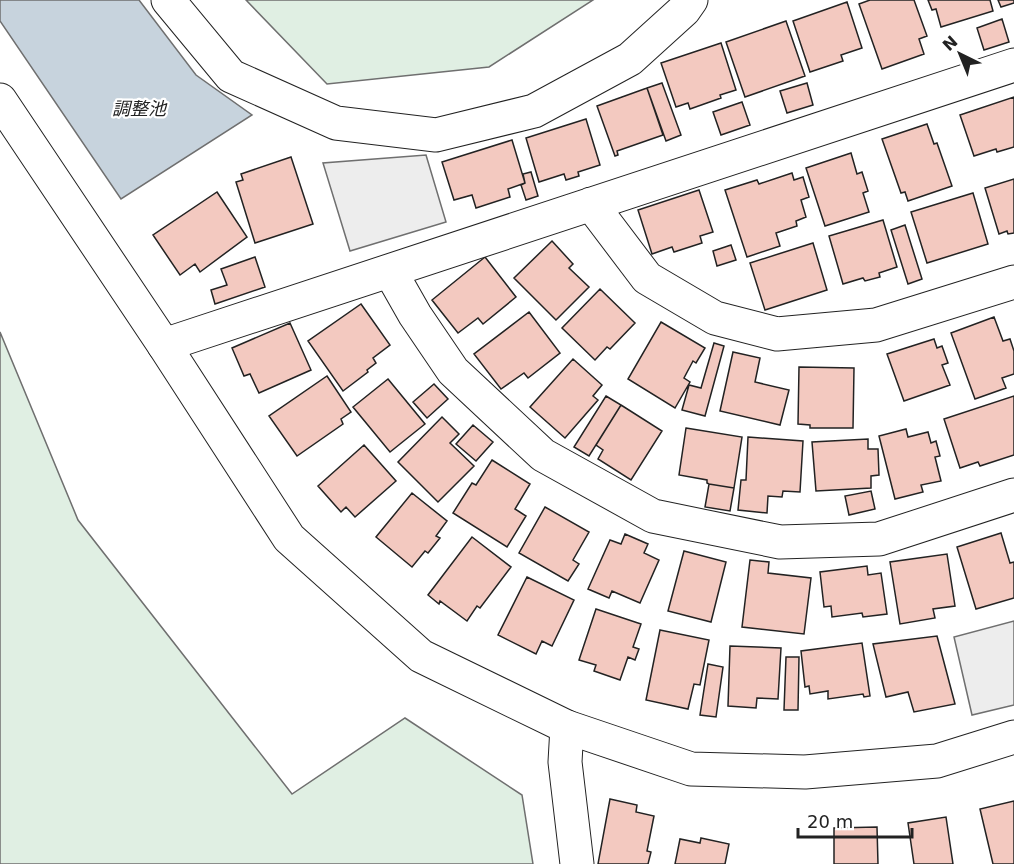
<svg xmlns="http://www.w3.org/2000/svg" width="1014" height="864" viewBox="0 0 1014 864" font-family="'DejaVu Sans','Noto Sans JP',sans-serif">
<rect width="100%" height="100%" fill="#fff"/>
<path fill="#e0efe3" stroke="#6f6f6f" stroke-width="1.5" d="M246 0H593L489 67 327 84Z
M0 332 78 520 292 794 405 718 522 795 533 864H0Z"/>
<path fill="#ededed" stroke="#6f6f6f" stroke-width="1.5" d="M426 155 446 222 350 251 323 163Z
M1014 621V705L972 715 954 637Z"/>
<path fill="#c7d3dd" stroke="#6f6f6f" stroke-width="1.5" d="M0 0H139L196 75 252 115 121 199 0 21Z"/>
<path fill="#f3c9c0" stroke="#222" stroke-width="1.5" d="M870 0H914L927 36 919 39 924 54 882 69 859 4Z
M928 0H990L993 11 941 27 936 9 932 10Z
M998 0H1014V3L1001 7Z
M847 2 862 48 841 55 843 61 810 72 793 21Z
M1002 19 1009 42 984 50 977 28Z
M786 21 805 76 745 97 726 42Z
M721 43 736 90 720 95 721 98 690 109 688 103 676 107 661 63Z
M662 83 681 135 666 141 647 88Z
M807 83 813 105 787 113 780 91Z
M647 88 663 135 617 151 618 155 615 156 597 106Z
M1014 97V147L997 152 996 149 974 156 960 115Z
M742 102 750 125 721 135 713 112Z
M586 119 600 165 578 172 579 176 566 180 564 174 539 182 526 138Z
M927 124 934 144 937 143 952 186 908 201 905 192 901 193 882 139Z
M512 140 525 183 508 189 510 197 476 208 472 195 454 200 442 162Z
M851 153 857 174 862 172 868 191 863 193 869 212 825 226 806 168Z
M291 157 313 224 255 243 236 182 243 180 241 174Z
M531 172 538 196 526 200 521 185 525 183 523 174Z
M792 173 794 180 803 177 809 197 801 200 806 217 796 221 797 226 776 233 780 246 747 257 725 190 757 180 759 184Z
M1014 179V233L1008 234 1007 231 999 234 985 188Z
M699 190 713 232 700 236 702 243 674 252 672 247 652 254 638 210Z
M217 192 247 237 200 272 195 264 180 275 153 235Z
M973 193 988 244 927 263 911 212Z
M883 220 897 267 879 273 880 277 865 281 863 278 843 284 829 236Z
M905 225 922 279 908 284 891 230Z
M552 241 573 264 569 268 589 287 556 320 514 278Z
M813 243 827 290 765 310 750 263Z
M731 245 736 260 717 266 713 251Z
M255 257 265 287 215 304 211 290 227 285 221 269Z
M485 257 516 297 483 324 478 318 458 333 432 300Z
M600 289 635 323 610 349 607 347 595 360 562 328Z
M361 304 390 345 373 358 376 363 367 370 368 372 343 391 308 341Z
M529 312 560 353 528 378 524 373 501 389 474 354Z
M994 317 1003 341 1010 339 1014 351V374L1002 378 1006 388 975 399 951 333Z
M661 322 705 348 696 363 693 361 684 378 690 382 675 408 628 379Z
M290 323 311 370 259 393 250 374 244 376 232 348Z
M934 339 937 348 942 346 948 363 942 365 950 385 904 401 887 354Z
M714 343 724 346 705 416 682 410 689 385 701 388Z
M733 352 760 358 755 382 789 390 780 425 720 411Z
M573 359 602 385 593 396 598 400 565 438 530 407Z
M799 367 854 368 853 428H810V425L798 424Z
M327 376 351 412 341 419 343 424 297 456 269 416Z
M388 379 425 424 390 452 353 407Z
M434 384 448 399 427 418 413 402Z
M606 396 621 405 589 456 574 447Z
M1014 396V455L980 466 978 462 960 468 944 419Z
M621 405 662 431 631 480 598 459 603 450 596 445Z
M442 417 459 434 450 443 474 466 438 502 398 462Z
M473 425 493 442 476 461 456 444Z
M686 428 742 437 734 488 709 484 707 483V480L679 475Z
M906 429 908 437 928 432 931 443 936 441 940 456 935 457 941 481 921 485 923 492 895 499 879 436Z
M748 437 803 441 800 492 783 491 782 497 768 496 767 513 738 510 741 480H746Z
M868 439V449H878L879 475 871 476V488L816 491 812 442Z
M364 445 396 481 355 517 346 507 341 512 318 486Z
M492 460 530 484 515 509 526 516 507 547 453 513 472 483 476 485Z
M709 484 734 488 730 511 705 507Z
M871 491 875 509 849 515 845 496Z
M412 493 447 521 436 536 440 538 428 553 425 551 412 567 376 537Z
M545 507 589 532 573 560 579 564 568 581 519 553Z
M1001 533 1010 563 1014 562V598L976 609 957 547Z
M625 534 648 544 644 553 659 560 640 603 612 591 609 598 588 589 610 540 621 544Z
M472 537 511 567 480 608 477 606 467 621 440 601 439 604 428 595Z
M684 551 726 562 711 622 668 611Z
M947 554 955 606 933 609 935 618 900 624 890 562Z
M750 560 769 562 768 573 811 578 804 634 742 627Z
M867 566 868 575 881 573 887 614 863 617 862 613 832 617 831 606 824 607 820 572Z
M527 577 574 600 552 646 542 641 536 654 498 635Z
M596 609 641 624 633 647 639 649 635 660 628 657 620 680 594 671 596 665 579 660Z
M660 630 709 640 700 685 694 684 688 709 646 700Z
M937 636 955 704 914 712 908 692 886 697 873 644Z
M862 643 870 696 864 697 863 694 828 699V691L810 694 809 686 805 687 801 651Z
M730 646 781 648 778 699 757 698 756 708 728 706Z
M786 657H799L798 710H784Z
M708 664 723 667 716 717 700 715Z
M610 799 637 805 636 812 654 816 647 851 651 852 648 864H598Z
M1014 801V864H993L980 809Z
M946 817 953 864H914L908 823Z
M877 827 878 864H834V828Z
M701 838 729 844 725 864H675L680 839 700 843Z"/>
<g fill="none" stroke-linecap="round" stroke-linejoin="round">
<g stroke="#222" stroke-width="35">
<path id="street" d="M168 0 231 76 336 123 436 135 534 111 630 59 684 10 691 0
M591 204 647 278 715 318 777 334 876 325 1014 282
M390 271 415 315 453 371 543 455 653 516 780 542 879 539 1014 495
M164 345 1014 65
M567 727 565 762 577 864"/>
</g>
<g stroke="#222" stroke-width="35">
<path id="secondary" d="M0 100 164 345 289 538 421 656 567 727 691 769 805 772 937 761 1014 737"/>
</g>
<use href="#street" stroke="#fff" stroke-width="33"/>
<use href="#secondary" stroke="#fff" stroke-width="33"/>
</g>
<g text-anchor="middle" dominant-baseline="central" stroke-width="4.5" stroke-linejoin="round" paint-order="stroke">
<g font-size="18" font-style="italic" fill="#222" stroke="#fff">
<text x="139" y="108">調整池</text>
</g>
</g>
<g transform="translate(960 54) rotate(317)" stroke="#ffffff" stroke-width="4.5" paint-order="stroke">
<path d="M0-4.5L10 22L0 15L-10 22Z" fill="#222222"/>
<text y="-9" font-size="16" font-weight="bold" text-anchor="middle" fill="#222222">N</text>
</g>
<path d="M798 828v9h114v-9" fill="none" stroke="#222222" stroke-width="3"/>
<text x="807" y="828" font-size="18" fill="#222222" stroke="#ffffff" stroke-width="4.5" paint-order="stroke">20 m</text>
</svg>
